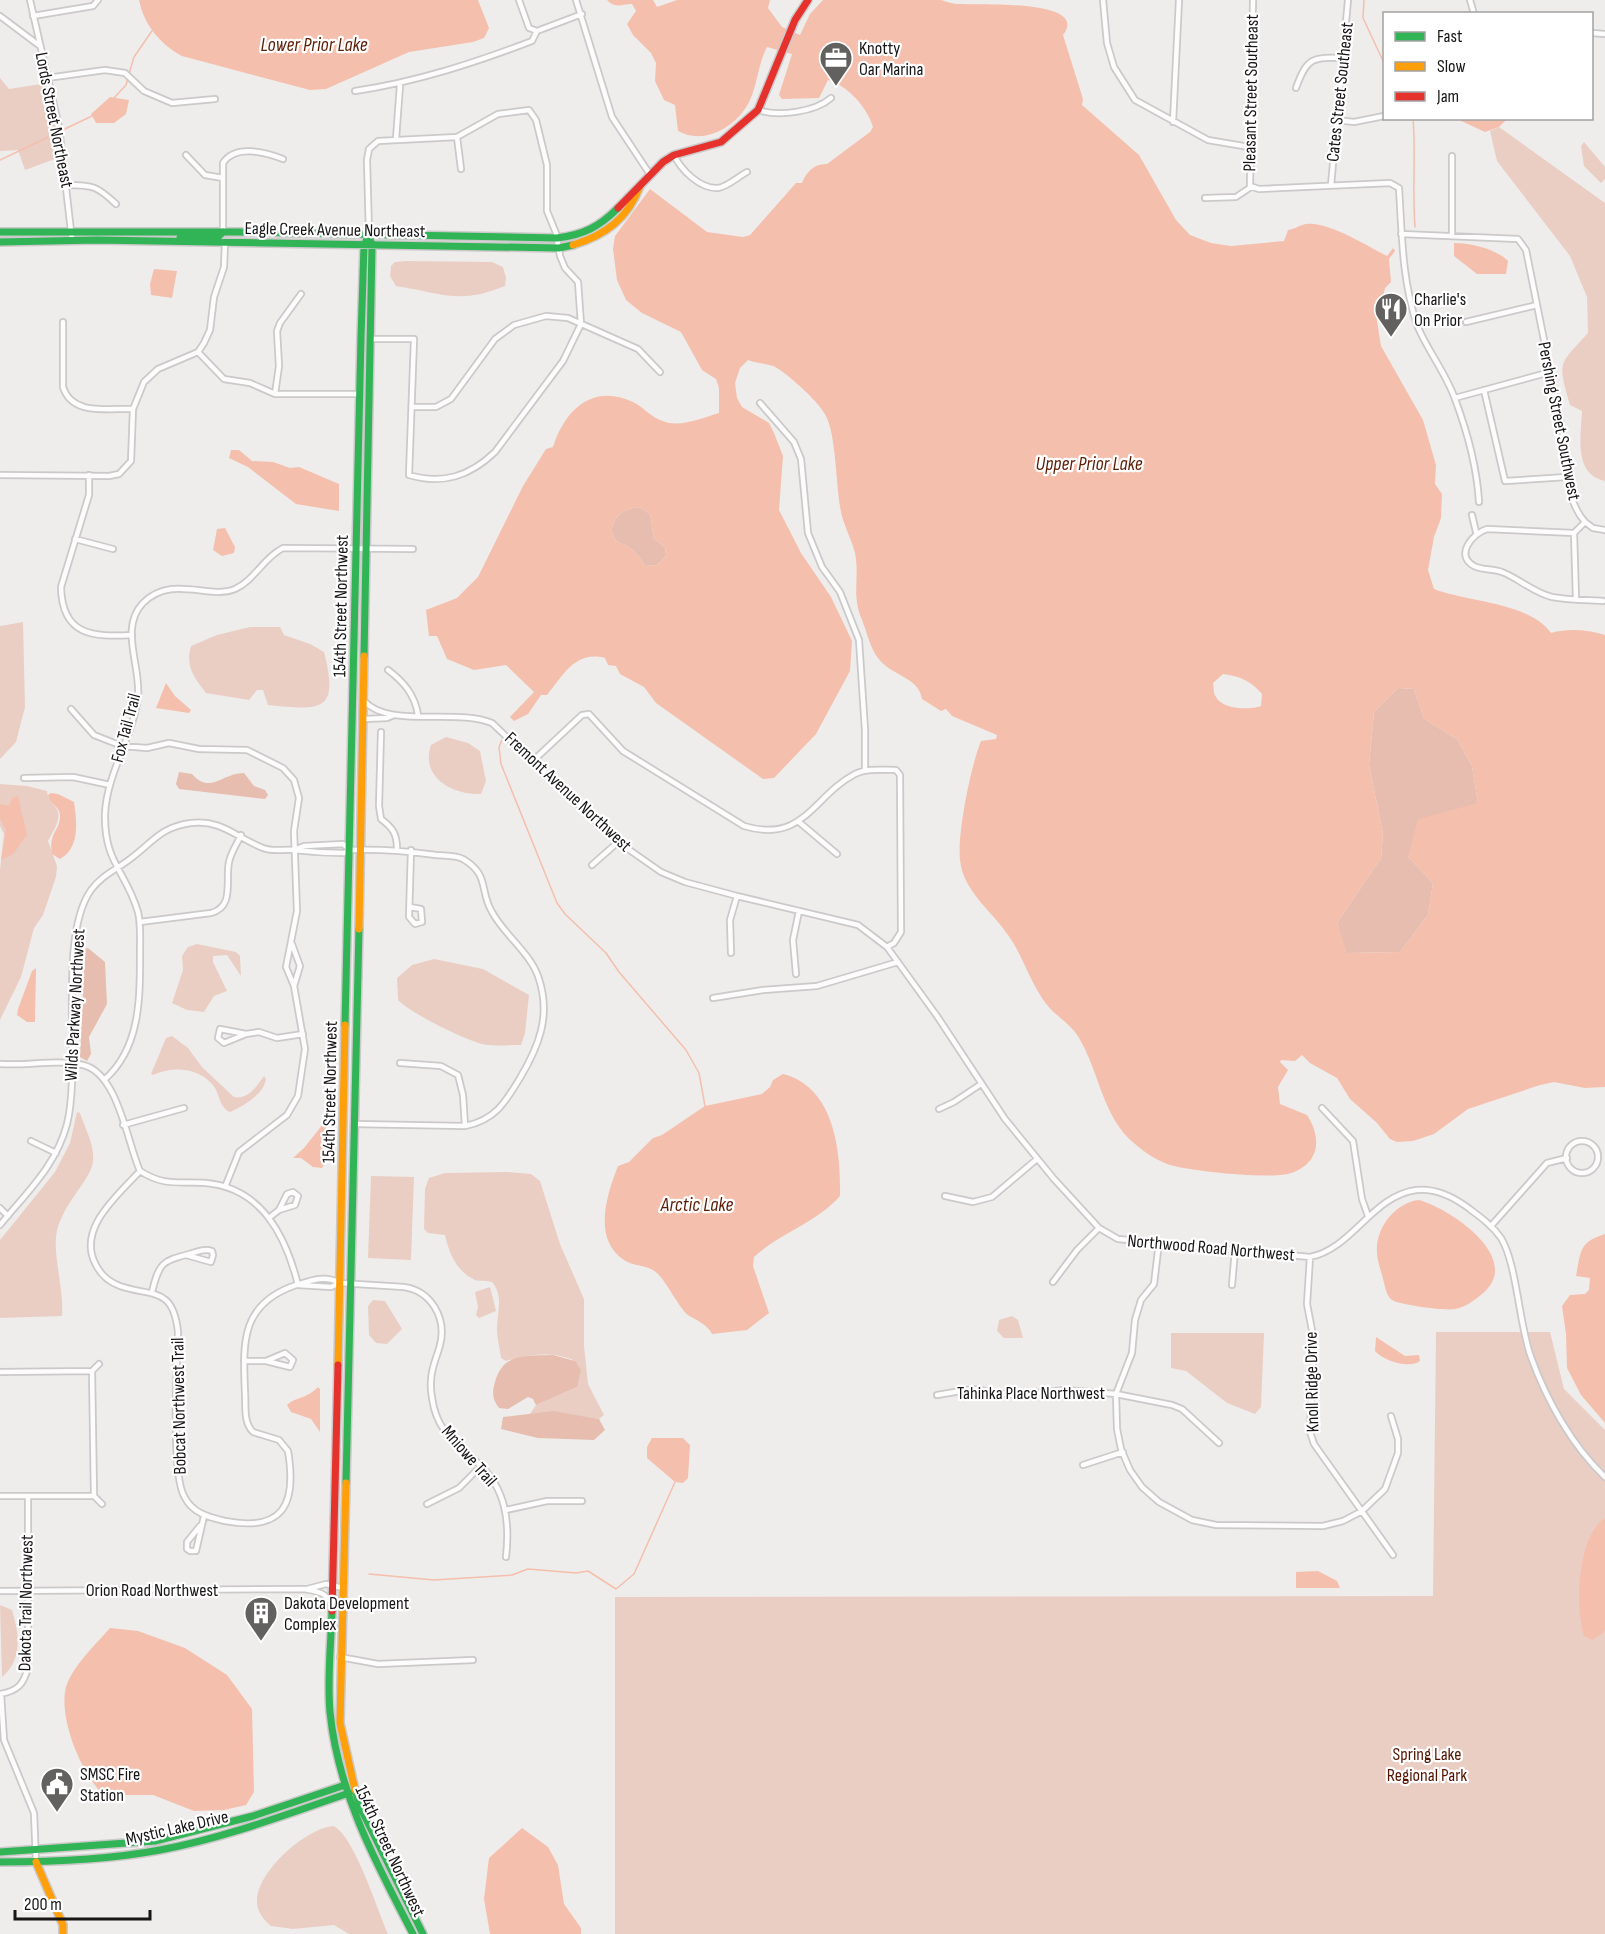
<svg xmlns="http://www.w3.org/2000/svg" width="1605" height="1934" viewBox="0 0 1605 1934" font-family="'Sofia Sans Condensed',sans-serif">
<rect width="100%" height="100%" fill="#efedeb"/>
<path fill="#eacec4" d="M0 78 9 89 48 83 63 156 25 170 18 150 0 151Z
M1499 127 1605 203V481C1573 475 1581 435 1582 411L1570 405C1557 361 1559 365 1588 333L1587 297 1570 256 1497 161 1490 131Z
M1584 142 1605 167V179L1601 183 1584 166 1581 146Z
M407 261 492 262 503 267 506 278 505 286C459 305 441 293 396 286L390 276 391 266 395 262Z
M23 622 25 707 16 742 0 759V626Z
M250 627H280L284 635 310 644 324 652C340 714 320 710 268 705L263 690H257L249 700 206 693C194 678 185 666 191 646L217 635Z
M446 737 468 743 480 751 486 781 481 794C453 795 420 778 431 745Z
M0 784 27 786 47 791C48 800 51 801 56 808 63 818 53 831 48 841L57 866 56 877 43 915 34 928 21 977 0 1020V1028V870L4 834 0 826Z
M197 944 236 952 240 956 241 976 227 955 213 956V962L227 991 214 996 204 1012 187 1010 172 1003 183 970 182 956 188 947Z
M434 959 483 969 529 995 525 1033 521 1045C510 1045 498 1046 487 1045 470 1043 410 1013 398 1000L397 978 412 965Z
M172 1036 188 1048 202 1067 234 1097C248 1100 257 1086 264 1076L266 1079C264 1094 244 1106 230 1112 220 1108 220 1097 215 1088 202 1068 173 1065 153 1075L151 1074 166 1038Z
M77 1112 80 1113C85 1128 95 1146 93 1162 90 1182 59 1207 56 1237 54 1260 64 1290 62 1316L0 1318V1240L55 1172 70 1143Z
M507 1172 531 1174 540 1181 560 1244 584 1299V1346L588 1384 604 1415 599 1419 553 1412 536 1415 530 1414 536 1405 577 1387 575 1361C554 1351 528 1354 506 1361L501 1358C500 1349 497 1338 497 1329 497 1312 504 1296 492 1282 485 1280 478 1282 473 1279 456 1270 449 1253 445 1235L428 1233 424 1229 425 1189 429 1178 445 1173Z
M371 1176 414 1177 411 1260 368 1258Z
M490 1287 496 1311 479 1318 476 1315 478 1307 475 1292Z
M373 1300 385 1301 402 1329 387 1344 376 1343 369 1335 368 1306Z
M1012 1316 1018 1320 1023 1338H1004L997 1331 999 1320Z
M1436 1332H1550L1564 1389 1605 1430V1934H615V1597L1433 1596Z
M1171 1333H1264L1261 1407 1255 1414 1227 1403 1186 1371 1171 1368Z
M0 1605 12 1610C19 1633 23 1660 2 1677Z
M333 1826C354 1834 378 1912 388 1934H349L334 1925 293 1929 271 1926C264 1920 257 1912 257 1902 256 1872 305 1829 333 1826Z"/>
<path fill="#e6bdaf" d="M639 507 650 514 654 539 665 547 666 556 657 565 645 566C637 552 631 547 616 541L611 531C616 514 622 510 639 507Z
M1398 688 1414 689 1424 719 1457 739 1472 766 1478 803 1408 857 1433 883 1428 915 1400 952 1346 953 1337 923 1381 858 1383 834 1369 765 1374 712Z
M179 772 192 774C210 795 222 773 244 773L254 786 265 790 268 795 265 799 179 789 176 784Z
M88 948 105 962 107 1004 89 1037 91 1054 87 1061 80 1057 85 949Z
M553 1355 575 1361 581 1370 577 1387 536 1405 533 1399 528 1397 508 1409 499 1408C492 1399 492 1392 495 1382 503 1352 527 1356 553 1355Z
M553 1411 599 1419 605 1430 594 1440 538 1438 501 1429 503 1417Z"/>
<path fill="#f4bfad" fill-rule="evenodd" d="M139 0H478L489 28 484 38 473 42 409 52 326 89 310 90 182 56C160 44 144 25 139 0Z
M607 0H653L657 7 677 0H770L768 8 782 27 800 35 810 14 823 0H941C947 2 953 4 959 4 985 5 1090 0 1063 35L1083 99 1082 105 1139 155 1176 220 1190 235 1211 243 1231 246 1284 241 1288 230C1295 229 1300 225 1306 224 1328 221 1367 246 1387 256L1393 248 1395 251 1389 259 1391 282 1385 288 1377 321 1381 346 1423 420 1436 465 1435 484 1442 494 1441 518 1434 537 1428 570 1434 589C1467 602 1529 602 1551 633 1570 628 1587 630 1605 635V1087L1585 1088 1554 1082 1540 1085 1468 1109 1434 1134 1413 1141 1397 1142 1390 1139 1377 1123 1350 1099 1337 1078 1310 1063 1302 1055 1295 1061 1281 1060 1280 1062 1288 1070 1278 1087 1280 1104 1307 1115C1322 1138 1320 1163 1291 1173 1273 1180 1191 1171 1170 1165 1158 1161 1145 1153 1135 1144 1102 1117 1100 1073 1079 1038 1072 1025 1057 1017 1048 1006 1030 984 1024 957 1008 935 991 910 963 891 960 860 957 834 971 765 981 741L996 739 997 735 952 716 946 709 941 711 922 699C919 677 891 676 878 658 870 648 867 632 862 620 851 594 860 578 855 553 851 537 842 523 840 506 836 483 836 436 826 416 819 402 791 377 777 368 770 363 757 364 748 360L740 368 735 383 737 398 742 407 769 423 774 433 783 456 779 510 801 553 831 597 852 641 850 671 816 734 774 778 763 779 656 703 644 687 620 674 616 666 608 665 605 658C576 650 563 675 547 695H541L528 714 514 721 510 717 534 692 506 665 474 670 447 659 437 636H429L426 610 457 598 478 577 523 486 546 449 553 447C565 409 593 383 633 402 643 407 650 416 660 420 679 429 701 418 719 413V388L716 379 702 370 681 332 642 313 626 300 617 280 613 249 615 236 650 189 707 232 743 237 750 235 796 183H802C806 172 815 163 827 164L870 132 873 127C867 107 848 86 828 80L819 98 782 99 779 95 792 54 767 47C758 64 758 82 750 100 738 126 705 146 678 131L675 105 664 100 655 81 656 63 651 53 633 35 627 24 636 11 632 4C620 4 616 9 607 0ZM639 507 650 514 654 539 665 547 666 556 657 565 645 566C637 552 631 547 616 541L611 531C616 514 622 510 639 507ZM1223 674C1240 676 1251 681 1262 694L1261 706C1250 710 1223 710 1216 697 1213 693 1214 687 1213 683ZM1398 688 1414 689 1424 719 1457 739 1472 766 1478 803 1418 819 1408 857 1433 883 1428 915 1400 952 1347 953 1337 923 1381 858 1383 834 1369 765 1374 712Z
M110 97 129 100 126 114 114 123H96L91 114Z
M1457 119H1507L1499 127 1485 132Z
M1454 243C1471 243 1496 249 1508 261L1506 274H1477L1454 256Z
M154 269 177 271 172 298 151 295 150 284Z
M231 450H239L252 461 273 462 290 468 299 467 339 484V511L296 504 248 467 229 458Z
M225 528 235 547 234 553 222 556 213 550 217 529Z
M166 683 175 696 191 710 189 713 156 708Z
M51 793 58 794 74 802C77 822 80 848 60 859L52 854C48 833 60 831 60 816 60 806 49 804 48 795Z
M18 796 27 835 13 854 1 860 6 830 0 819V804L9 806 12 798Z
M36 968 35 1022H27L17 1015 18 1009 32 971Z
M783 1074C835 1087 841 1153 840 1196 816 1223 780 1233 754 1257L753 1266 769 1313 747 1330 712 1334C708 1325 696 1320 688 1315 680 1309 667 1283 658 1274 648 1264 634 1267 624 1260 592 1239 607 1194 618 1166L629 1162 653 1138 662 1135 705 1106 762 1094 770 1087 773 1080Z
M323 1124 326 1127 325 1163 322 1168 313 1167 301 1158H293L304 1148Z
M1419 1200C1451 1209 1525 1259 1482 1294 1475 1300 1464 1308 1455 1309 1444 1311 1400 1305 1392 1300 1386 1296 1385 1285 1383 1279 1381 1270 1377 1261 1377 1252 1375 1228 1396 1202 1419 1200Z
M1605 1234V1423L1581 1395 1567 1368 1566 1334 1562 1306 1570 1295 1585 1294 1589 1290 1590 1278 1576 1276C1581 1251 1579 1242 1605 1234Z
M1376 1337 1405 1356 1419 1355 1420 1361C1410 1369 1383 1361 1375 1351Z
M318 1387 320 1389V1432L311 1419 291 1412 287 1405C297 1396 305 1400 318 1387Z
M652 1438H683L690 1445 688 1478 683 1483 675 1482 647 1458V1447Z
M1605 1518V1631L1593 1640 1584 1636C1575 1607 1577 1536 1605 1518Z
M1318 1571 1337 1581 1340 1588H1296V1572Z
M110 1628 138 1631 185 1648 227 1675 252 1709 254 1792 246 1805 224 1810 194 1811 153 1795H104C82 1776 56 1714 67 1684 75 1664 96 1644 110 1628Z
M522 1828 548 1847 558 1865 564 1904 581 1928V1934H490L484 1899 489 1858Z"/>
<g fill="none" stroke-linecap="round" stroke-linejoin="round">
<path stroke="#f4bfad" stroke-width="1.5" d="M1364 0 1363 18 1384 63
M129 74 134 57 154 28
M114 98 126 85 128 78
M1413 118C1416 155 1412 190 1415 227
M0 160 92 116
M502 740 499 747 501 764 557 903 565 914 606 953 619 972 686 1050 699 1073 705 1106
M369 1574 434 1580 512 1575 528 1569 576 1573 588 1571 616 1589 634 1574 675 1482"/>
<g stroke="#cbc9c9" stroke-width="8">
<path id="street" d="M30 0 59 127 72 240
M519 0 529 28 537 31
M576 0 612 117 649 173
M1103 0 1107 43 1114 67 1135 100 1208 140 1249 147
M1253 0 1250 186 1259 189 1390 183 1399 188C1402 235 1402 280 1417 325 1427 350 1446 373 1455 399 1467 431 1477 468 1479 502
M1470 0 1474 14
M0 16 40 46
M33 16 93 6 98 0
M1592 33 1605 34
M47 78 105 70 125 73 144 91 172 103 215 99
M1296 88C1307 57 1313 57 1344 58
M355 91C416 82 474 63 532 41L537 31 582 14
M758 110C778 117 815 112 831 98
M1336 120 1354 122 1384 116
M1173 122 1179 0
M457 137 461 169
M396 139 400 85
M186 155 205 175 223 178
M674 155C681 170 700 189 718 188 727 187 739 176 747 172
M1452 156V236
M67 185C93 185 97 186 116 204
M1331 185 1348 0
M1205 198 1236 197 1251 187
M223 232V163C235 144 265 152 283 159
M1401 234 1518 239 1526 250C1538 312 1551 373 1563 435 1568 465 1564 498 1585 522L1574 533 1576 599
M63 322V387C72 416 108 408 133 409
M1466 322 1537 305
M369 339H414L409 475C443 485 470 476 495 452L563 361 581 324 578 282 565 268 560 256 556 233 547 211V165L536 120 529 110 498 114 457 137 378 141 369 149 367 160 369 234
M198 352 224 379 250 383 275 394H360
M1484 390 1505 481 1567 477
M275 394 279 366 277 331 280 323 301 294
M1455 398 1550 372
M760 403 794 442 801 459 808 533 822 567 840 592 859 640 865 730V770
M413 407H436L451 399 495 339 514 325 546 316 568 318 638 349 660 372
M0 475 109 476 119 474 131 461 133 409 144 382 158 369 198 352 204 343 210 330 214 297 224 267 225 243
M89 475V495L61 587C62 636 93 637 132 635
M1472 515 1476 532
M1585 522 1593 528 1605 530
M1574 533 1487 529C1473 533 1454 555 1474 566 1482 570 1493 569 1502 572 1518 578 1534 593 1552 597 1568 600 1586 600 1603 601
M75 539 113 549
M388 670C404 682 415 695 418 715
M364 701C390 729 456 708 492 723L618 842 661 872 685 882 737 896 858 925 887 947 937 1016 1005 1119 1054 1179 1099 1228 1118 1239 1310 1257C1352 1249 1372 1196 1416 1190 1435 1188 1452 1196 1467 1207 1479 1216 1492 1225 1501 1238 1517 1264 1519 1325 1531 1357 1546 1399 1572 1446 1605 1477
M71 709 94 735 122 746 147 748 169 743 199 749 247 750 283 768 294 780 299 798 294 831 297 911 286 967 294 986 305 1049 298 1096 287 1115 239 1152 225 1187
M364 719 387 718 394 715
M381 732 379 806 381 819C393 828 397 834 397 849
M534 760 582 715 589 714 623 751 744 826C804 844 813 796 855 774 867 768 883 770 896 770L900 775 901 932 894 943 887 947
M24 778 73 777 110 785
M799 822 837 854
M294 850 304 846 343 844 350 850
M592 865 618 842
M410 907 421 909 422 922 415 924 409 917 411 850
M140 922 211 913C235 907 225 880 229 862 231 852 237 844 241 835
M292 944 300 966 294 986
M731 953 730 920 737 896
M796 974 793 940 799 911
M713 998 763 990 817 986 898 962
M246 1034 220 1029 218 1038 224 1043 246 1034 259 1032 277 1038 303 1034
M400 1063 441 1066 458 1075 463 1095 465 1126
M0 1064C27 1066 57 1059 83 1065 118 1073 127 1142 140 1171 165 1187 179 1181 206 1183 262 1188 286 1236 298 1285
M104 1080C141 1048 140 997 140 952 140 939 141 924 138 912 126 871 104 863 105 814 107 772 134 735 138 696 141 666 119 628 143 603 172 574 208 600 235 589 255 580 263 558 283 548L413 549
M1322 1108 1353 1141 1362 1199 1368 1216
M939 1109 954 1102 981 1084
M123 1125 184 1108
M31 1141 56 1153
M1566 1157a16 16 0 1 1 32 0a16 16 0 1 1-32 0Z
M140 1171C118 1195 76 1229 96 1265 101 1275 109 1282 120 1286 152 1297 173 1286 178 1332 177 1364 171 1472 184 1496 192 1513 208 1517 225 1521 283 1532 297 1505 288 1451L279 1440 253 1432C243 1422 246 1406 245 1393 243 1343 240 1304 296 1285 312 1280 325 1275 340 1283L404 1287C431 1291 447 1318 440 1345 437 1357 431 1368 431 1381 430 1390 432 1399 434 1408 441 1435 460 1447 479 1464 506 1489 510 1522 506 1557
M945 1196 973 1202 992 1197 1037 1159
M0 1208 8 1216
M270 1217 279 1210 295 1205 298 1196 293 1192 287 1194 279 1210
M0 1225C26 1193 56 1166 67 1124 82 1064 57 938 91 890 102 875 116 870 130 859 152 843 160 827 191 823 221 819 237 838 263 848 273 852 283 849 294 850 311 852 327 853 344 853L350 850C380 849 407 851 436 855 445 856 455 855 463 859 490 875 479 890 492 912 505 936 531 953 539 979 551 1016 539 1046 520 1078 505 1103 495 1120 465 1126L354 1124
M1491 1226 1547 1163 1567 1158
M1159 1242 1154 1284 1141 1300 1135 1320 1132 1353 1116 1394 1117 1429 1121 1449 1130 1470 1142 1487 1159 1502 1192 1520 1216 1525 1323 1526 1343 1521 1362 1511 1385 1489 1398 1453V1439L1391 1416
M1310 1257 1307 1304 1314 1341 1310 1432 1314 1444 1393 1555
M1053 1282 1077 1250 1099 1228
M298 1285 331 1287 340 1283
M1232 1285 1235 1250
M152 1292C159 1263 162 1261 189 1254 197 1252 204 1248 212 1251L213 1255 211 1262 186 1255
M244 1361H266L290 1367 293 1360 285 1353 266 1361
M92 1371 94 1496
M0 1372 92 1371 99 1364
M937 1395 973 1389 1012 1395 1066 1390 1116 1394 1172 1405 1182 1409 1219 1443
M1083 1465 1123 1452
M0 1496H94
M94 1496 102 1504
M427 1504 459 1488 481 1466
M506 1510 547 1501H582
M200 1526 187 1542V1549L190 1551H196L204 1516
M307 1589 326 1584 343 1588
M0 1591 304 1589C314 1591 327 1592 330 1603
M340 1657 378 1664 473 1660
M0 1694C18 1691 24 1684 28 1667V1496
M1 1694 4 1740 34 1813 36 1862"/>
</g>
<g stroke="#cbc9c9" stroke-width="10">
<path id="fast" d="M0 232H237L557 238C583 235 599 227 618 208
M180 238 218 237 223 232
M0 242 97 240 559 248 573 245
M364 656 372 246 369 234
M345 1025 361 337 364 246 369 234
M346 1483 359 929
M332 1611C331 1644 327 1679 330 1712 338 1793 376 1863 413 1934
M355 1790 360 1807 423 1934
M0 1852 155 1841 253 1816 345 1785
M0 1862C54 1862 107 1860 160 1850 225 1838 287 1814 349 1793"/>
</g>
<g stroke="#cbc9c9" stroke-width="10">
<path id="slow" d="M573 245C606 235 628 218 640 186
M359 929 364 656
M338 1365 345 1025
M346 1483 340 1723 355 1790
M36 1862 63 1925V1934"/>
</g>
<g stroke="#cbc9c9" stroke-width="10">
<path id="jam" d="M618 208 663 162 674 155 721 142 758 110 795 20 808 0
M332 1611 338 1365"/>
</g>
<use href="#street" stroke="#fdfcfc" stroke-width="4.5"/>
<use href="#fast" stroke="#30b455" stroke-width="7"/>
<use href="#slow" stroke="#ff9f0a" stroke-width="7"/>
<use href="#jam" stroke="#e5322d" stroke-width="7"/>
</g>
<defs>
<g id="office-pin" transform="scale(1.725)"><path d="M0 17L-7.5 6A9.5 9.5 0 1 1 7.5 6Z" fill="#636160" stroke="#fff"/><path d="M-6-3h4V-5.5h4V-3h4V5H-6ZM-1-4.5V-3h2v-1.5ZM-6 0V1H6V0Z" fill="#fff"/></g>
<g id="restaurant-pin" transform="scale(1.725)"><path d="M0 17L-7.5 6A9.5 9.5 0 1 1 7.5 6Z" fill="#636160" stroke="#fff"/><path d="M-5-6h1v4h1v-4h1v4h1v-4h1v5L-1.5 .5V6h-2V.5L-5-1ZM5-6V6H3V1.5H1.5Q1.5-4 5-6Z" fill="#fff"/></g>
<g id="building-pin" transform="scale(1.725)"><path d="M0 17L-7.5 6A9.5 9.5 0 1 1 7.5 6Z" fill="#636160" stroke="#fff"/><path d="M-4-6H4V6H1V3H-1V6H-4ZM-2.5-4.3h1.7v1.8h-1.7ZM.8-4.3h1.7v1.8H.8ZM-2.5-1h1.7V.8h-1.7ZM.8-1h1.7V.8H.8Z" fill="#fff"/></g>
<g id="civic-pin" transform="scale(1.725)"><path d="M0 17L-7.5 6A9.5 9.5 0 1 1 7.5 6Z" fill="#636160" stroke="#fff"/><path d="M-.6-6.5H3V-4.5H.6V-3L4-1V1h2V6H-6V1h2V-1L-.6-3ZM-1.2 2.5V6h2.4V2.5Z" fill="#fff"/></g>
</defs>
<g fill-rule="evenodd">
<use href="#office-pin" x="836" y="58"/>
<use href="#restaurant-pin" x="1391" y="309"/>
<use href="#building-pin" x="261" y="1613"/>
<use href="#civic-pin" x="57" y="1784"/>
</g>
<g text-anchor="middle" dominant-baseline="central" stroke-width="4.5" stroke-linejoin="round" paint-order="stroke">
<g font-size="18" fill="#171515" stroke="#fff" text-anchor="start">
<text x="859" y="48">Knotty<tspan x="859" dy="21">Oar Marina</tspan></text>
<text x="1414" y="299">Charlie's<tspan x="1414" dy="21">On Prior</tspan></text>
<text x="284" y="1603">Dakota Development<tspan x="284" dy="21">Complex</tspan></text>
<text x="80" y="1774">SMSC Fire<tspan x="80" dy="21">Station</tspan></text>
</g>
<g font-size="18" fill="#171515" stroke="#fff">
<text transform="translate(1340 92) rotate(-84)">Cates Street Southeast</text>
<text transform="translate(1251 93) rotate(-89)">Pleasant Street Southeast</text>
<text transform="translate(54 120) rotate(79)">Lords Street Northeast</text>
<text transform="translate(335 230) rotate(1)">Eagle Creek Avenue Northeast</text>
<text transform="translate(1559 421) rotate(79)">Pershing Street Southwest</text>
<text transform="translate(341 606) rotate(-89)">154th Street Northwest</text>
<text transform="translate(126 728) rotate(-75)">Fox Tail Trail</text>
<text transform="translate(568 792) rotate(43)">Fremont Avenue Northwest</text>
<text transform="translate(75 1005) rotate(-87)">Wilds Parkway Northwest</text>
<text transform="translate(330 1092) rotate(-89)">154th Street Northwest</text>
<text transform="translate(1211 1248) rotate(5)">Northwood Road Northwest</text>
<text transform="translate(1312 1382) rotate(-91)">Knoll Ridge Drive</text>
<text x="1031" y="1393">Tahinka Place Northwest</text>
<text transform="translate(179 1406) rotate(-91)">Bobcat Northwest Trail</text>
<text transform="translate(469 1456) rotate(49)">Mniowe Trail</text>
<text x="152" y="1590">Orion Road Northwest</text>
<text transform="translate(26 1603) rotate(-89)">Dakota Trail Northwest</text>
<text transform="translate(177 1828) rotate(-13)">Mystic Lake Drive</text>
<text transform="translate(390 1851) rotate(65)">154th Street Northwest</text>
</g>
<g font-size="18" fill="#541400" stroke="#fff">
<text x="1427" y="1754">Spring Lake<tspan x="1427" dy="21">Regional Park</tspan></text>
</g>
<g font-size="20" font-style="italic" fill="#5d1d04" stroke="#fff">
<text x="314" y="45">Lower Prior Lake</text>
<text x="1089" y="464">Upper Prior Lake</text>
<text x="697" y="1205">Arctic Lake</text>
</g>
</g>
<rect x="1383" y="12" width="210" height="108" fill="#ffffff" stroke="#a2a1a1" stroke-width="1.5"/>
<rect x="1395" y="32" width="30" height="9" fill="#30b455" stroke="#a2a1a1" stroke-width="1.5"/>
<text x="1437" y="42" font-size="18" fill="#171515">Fast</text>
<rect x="1395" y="62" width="30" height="9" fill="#ff9f0a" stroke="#a2a1a1" stroke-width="1.5"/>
<text x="1437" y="72" font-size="18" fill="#171515">Slow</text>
<rect x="1395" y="92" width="30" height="9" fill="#e5322d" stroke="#a2a1a1" stroke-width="1.5"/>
<text x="1437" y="102" font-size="18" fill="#171515">Jam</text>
<path d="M15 1910v9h135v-9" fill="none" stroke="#171515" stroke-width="3"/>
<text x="24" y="1910" font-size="18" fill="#171515" stroke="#ffffff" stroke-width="4.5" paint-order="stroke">200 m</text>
</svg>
